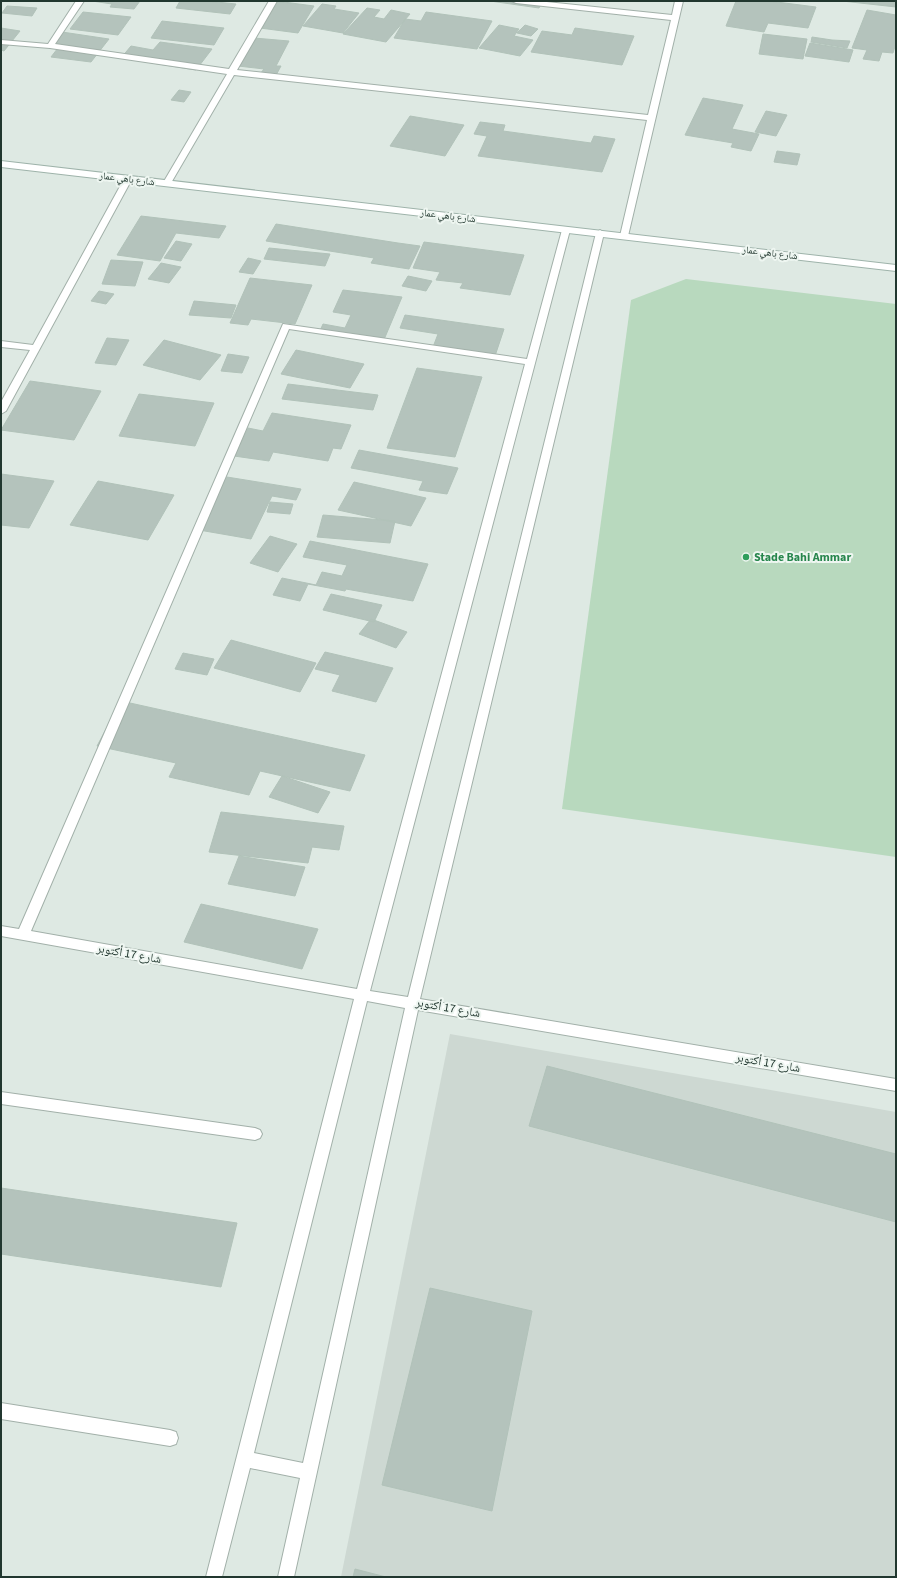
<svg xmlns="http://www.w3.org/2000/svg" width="897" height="1578" viewBox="0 0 897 1578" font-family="'Source Sans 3','Noto Naskh Arabic',sans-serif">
<rect width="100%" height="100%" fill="#dee9e3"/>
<path fill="#cdd8d2" d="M450 1034 896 1112V1577H341Z"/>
<path fill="#b8d9be" d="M686 279 896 304V857L562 809 631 300Z"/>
<path fill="#b4c3bc" stroke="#b1c2b9" d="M92 1H140L134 9 110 7 112 4Z
M180 1H207L236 4 230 14 176 8Z
M276 1 314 6 298 33 260 28Z
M490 1H543L539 8Z
M736 1H769L816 7 808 28 768 23 764 32 726 26Z
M842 1H896V7Z
M322 4 336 6 334 9 359 13 343 33 303 26Z
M7 6 37 8 32 16 2 13Z
M367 8 380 10 374 17 384 19 391 10 410 14 386 42 343 34Z
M867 10 896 15V43L893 53 882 52 879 61 863 59 867 50 852 48Z
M83 12 131 17 118 35 70 29Z
M426 12 492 21 477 49 394 38 405 19 421 21Z
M162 21 224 28 214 45 151 38Z
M499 25 519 29 514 36 533 40 520 56 479 48Z
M525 25 538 29 531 36 517 33Z
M1 28 20 31 4 51 1 50Z
M575 28 634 36 622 65 531 52 542 31 572 35Z
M62 32 109 39 91 62 51 57 61 44 54 43Z
M763 34 807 39 803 59 759 54Z
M812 37 832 40 850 41 847 48 811 42Z
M254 38 289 41 276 66H281L275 77 260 74 264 69 238 66Z
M160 42 212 49 196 70 121 58 131 46 153 50Z
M810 43 853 50 849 62 805 56Z
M179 90 191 92 184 102 171 100Z
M703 98 743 105 732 129 759 134 751 151 731 147 733 143 685 135Z
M766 111 787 115 776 136 755 132Z
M410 116 464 125 445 156 390 146Z
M480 122 505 125 503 131 591 143 594 136 615 139 602 172 478 156 487 136 474 134Z
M777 151 800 154 797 165 774 162Z
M141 216 226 226 219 238 176 233 160 261 117 255Z
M276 224 398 243 420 246 409 269 371 263 374 258 266 241Z
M176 241 192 244 181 261 164 258Z
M424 242 524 255 510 295 460 288 463 283 436 280 440 272 413 268Z
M269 248 330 254 325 266 264 259Z
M248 258 261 261 253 274 239 272Z
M111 260 143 262 135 286 102 284Z
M161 263 181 267 169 283 148 279Z
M408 276 432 281 426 291 402 286Z
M250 278 312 285 295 324 251 319 248 325 230 323Z
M343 290 402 297 383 342 319 333 323 324 345 328 351 315 333 312Z
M99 291 114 294 106 304 91 301Z
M194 301 236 305 231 318 189 315Z
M405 315 504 329 495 356 433 347 438 334 400 328Z
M107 338 129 340 116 365 95 363Z
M164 340 221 355 200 380 143 365Z
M296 350 364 364 350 388 281 374Z
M228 354 249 357 242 373 221 371Z
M417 368 482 377 455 457 387 448Z
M30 381 101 391 74 440 1 430Z
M288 384 378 395 373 410 282 399Z
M139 394 214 403 195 446 119 436Z
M272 413 351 425 341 449 333 448 328 461 273 452 269 461 234 456 248 428 263 431Z
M359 450 458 468 447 494 419 490 423 481 351 468Z
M1 474 54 481 29 528 1 525Z
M227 477 301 489 296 500 272 496 251 539 199 530Z
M98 481 174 495 148 540 70 525Z
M354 482 426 498 411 526 338 510Z
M270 502 293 504 290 514 267 512Z
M323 515 395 521 390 543 317 537Z
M270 536 297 544 278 572 250 563Z
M310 541 428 564 413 601 346 589 345 591 308 584 300 601 273 595 282 578 316 585 322 572 342 576 347 565 303 557Z
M331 594 382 605 374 622 323 610Z
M371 619 407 632 396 648 359 634Z
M231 640 316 663 300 692 214 668Z
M325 652 393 668 376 702 332 691 340 675 315 669Z
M183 653 214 659 207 675 175 669Z
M121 701 365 755 350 791 260 771 249 795 169 777 176 763 97 746Z
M282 776 330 792 318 813 269 797Z
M221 812 344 826 339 850 312 847 308 863 209 852Z
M239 856 305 867 295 896 228 884Z
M201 904 318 929 302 969 184 942Z
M547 1066 896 1154V1222L529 1126Z
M1 1188 237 1223 221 1287 1 1254Z
M430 1288 532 1311 492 1511 382 1485Z
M355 1569 386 1577H353Z"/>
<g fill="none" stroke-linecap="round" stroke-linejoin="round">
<g stroke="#a2b0a9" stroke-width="2">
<path id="service" d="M1 1092 255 1128 260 1130 262 1134 260 1138 255 1140 1 1104Z
M1 1403 170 1430 176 1432 178 1438 176 1444 170 1446 1 1419Z"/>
</g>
<g stroke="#a2b0a9" stroke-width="2">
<path id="minor" d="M76 1H84L55 44 229 69 269 1H277L237 70 648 115 671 20 516 3 512 1H537L672 15 675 1H683L628 236 624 239 620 236 647 120 234 75 171 183 167 186 164 185 163 183 227 74 50 48 1 44V40L48 44Z
M128 176 132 179 6 411 1 414V402L30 350 1 347V341L33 345 124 179Z
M566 227 570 230 370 991 408 997 596 233 600 230 604 233 420 999 896 1079V1091L418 1010 294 1577H278L300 1478 250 1468 222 1577H206L354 999 1 936V926L19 929 283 324 527 359 562 230ZM289 329 525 364 357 989 31 931ZM367 1001 405 1008 303 1463 254 1453Z"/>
</g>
<g stroke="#9eb3aa" stroke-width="2">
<path id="secondary" d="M1 161 896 265V271L1 167Z"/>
</g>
<use href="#service" fill="#fff" fill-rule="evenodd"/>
<use href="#minor" fill="#fff" fill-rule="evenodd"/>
<use href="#secondary" fill="#fff" fill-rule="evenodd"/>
</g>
<circle fill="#2e9e5b" stroke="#eef6f1" stroke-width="1.5" cx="746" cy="557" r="4"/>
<g text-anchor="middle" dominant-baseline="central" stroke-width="4" stroke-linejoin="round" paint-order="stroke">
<g font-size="10" fill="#21372f" stroke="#eef6f1">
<text transform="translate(127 179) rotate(7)">شارع باهي عمار</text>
<text transform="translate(448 216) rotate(7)">شارع باهي عمار</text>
<text transform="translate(770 253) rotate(7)">شارع باهي عمار</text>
</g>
<g font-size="12" font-weight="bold" fill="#27864d" stroke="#eef6f1" text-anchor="start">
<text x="754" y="557">Stade Bahi Ammar</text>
</g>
<g font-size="12" fill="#21372f" stroke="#eef6f1">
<text transform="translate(129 954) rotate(10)">شارع 17 أكتوبر</text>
<text transform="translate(448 1008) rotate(10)">شارع 17 أكتوبر</text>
<text transform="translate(768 1063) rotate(10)">شارع 17 أكتوبر</text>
</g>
</g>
<rect width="897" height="1578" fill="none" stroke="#21372f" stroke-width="4"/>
</svg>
